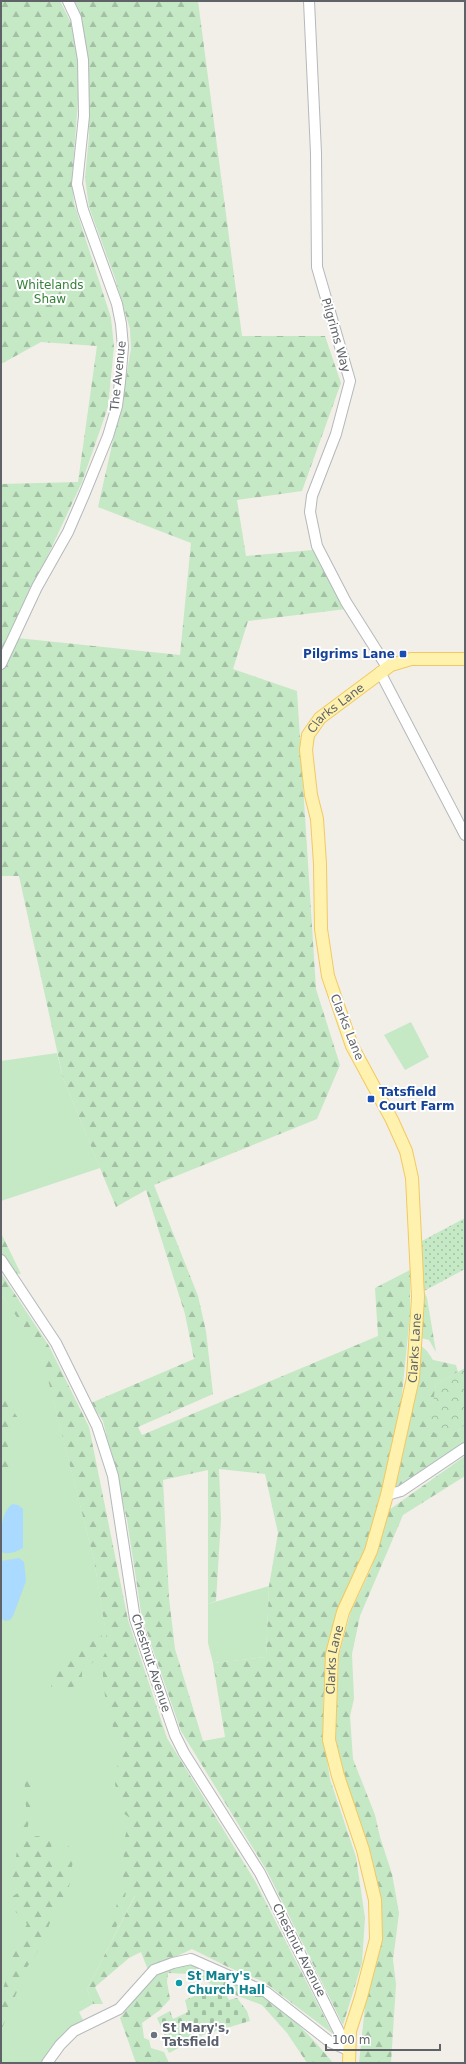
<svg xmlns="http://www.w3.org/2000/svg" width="466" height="2064" viewBox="0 0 466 2064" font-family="'DejaVu Sans',sans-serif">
<defs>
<pattern id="forest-firs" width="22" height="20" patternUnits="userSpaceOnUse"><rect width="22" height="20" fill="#c5e8c5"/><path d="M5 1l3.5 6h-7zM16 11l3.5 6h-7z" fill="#a3c0a4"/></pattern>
<pattern id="cemetery-stones" width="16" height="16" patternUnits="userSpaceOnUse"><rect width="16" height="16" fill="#c5e8c5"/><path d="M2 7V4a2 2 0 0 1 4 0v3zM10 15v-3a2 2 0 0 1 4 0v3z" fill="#a3c0a4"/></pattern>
<pattern id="park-crowns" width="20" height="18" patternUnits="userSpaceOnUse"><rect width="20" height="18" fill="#c5e8c5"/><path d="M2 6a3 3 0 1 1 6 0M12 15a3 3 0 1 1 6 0" fill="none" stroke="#a3c0a4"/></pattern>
<pattern id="garden-dots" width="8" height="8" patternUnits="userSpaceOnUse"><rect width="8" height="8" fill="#c5e8c5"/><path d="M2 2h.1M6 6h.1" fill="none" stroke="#a3c0a4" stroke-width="1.8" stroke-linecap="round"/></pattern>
</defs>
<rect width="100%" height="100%" fill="#f1efe8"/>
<path fill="#c5e8c5" d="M411 1022 429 1057 405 1070 384 1035Z
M57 1053 63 1078 100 1168 1 1201V1061Z
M1 1294 41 1351 94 1560 146 1874 87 1989 93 2004 79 2012 83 2020 66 2031 40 2063H1Z
M269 1586 266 1657 213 1663 208 1643V1604Z"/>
<path fill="url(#forest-firs)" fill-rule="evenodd" d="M1 1H60L71 23 77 58 79 87 72 180 74 203 111 318 114 347 108 407 82 482 1 656V484L78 482 97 346 41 342 1 364Z
M75 1H198L242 336H325L341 383 302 491 237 500 246 556 313 550 346 609 248 621 233 669 297 691 316 989 340 1065 317 1119 154 1185 198 1296 206 1331 213 1394 138 1427 142 1435 378 1336 375 1288 410 1270V1315L400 1414 381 1502 367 1548 327 1650 323 1705 324 1740 330 1779 356 1857 365 1918 362 1963 343 2025 267 1871 181 1731 142 1618 127 1520 103 1421 91 1403 194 1359 185 1314 146 1190 116 1207 63 1078 19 876H1V671L17 638 180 655 191 543 98 507 121 405 131 349 130 329 115 278 89 207 85 178 89 136 86 51 81 16ZM219 1469 265 1474 278 1533 269 1586 266 1657 213 1663 225 1737 203 1741 175 1649 169 1598 163 1480 208 1470V1604L216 1601 221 1519Z
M1 1233 21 1274 13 1273 1 1254Z
M1 1273 49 1346 89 1427 128 1620 167 1738 255 1881 333 2034 264 1982 228 1967 192 1949 148 1970 141 1952 129 1958 95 1987 103 2004H93L87 1989 135 1896 123 1878 124 1841 130 1818 123 1813 121 1797 115 1785 118 1763 117 1750 124 1743 123 1735 113 1736 112 1709 105 1696 103 1679V1657L108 1647 94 1560 41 1352 1 1294Z
M424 1291 427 1298 436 1352 429 1340 421 1338Z
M420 1345 427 1351 433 1360 456 1365 458 1372 436 1384 430 1429 458 1431 465 1424V1442L428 1468 393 1489Z
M1 1383 5 1399 18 1418 16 1425 7 1431 10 1469 5 1473H1Z
M465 1456V1476L403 1515 360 1616 352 1654 354 1699 350 1716 353 1759 375 1815 380 1837 392 1874 399 1913 393 1960 396 1984 391 2063H359L365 2007 381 1939 335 1744 339 1655 351 1611 371 1569 389 1510Z
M101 1626C103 1647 101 1660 82 1670V1684L52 1693 51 1683 54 1678 93 1630Z
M26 1768 32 1774 34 1793 26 1837 38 1836 52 1841 50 1859 54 1873 63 1860 68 1845 73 1860 69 1887 52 1917 41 1947 27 1967 1 2031V1996L15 1948 27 1924 22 1917 9 1907 13 1896 21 1891V1883L13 1884 12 1876 26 1807 24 1773Z
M122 1892 126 1893 116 1928H111L119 1895Z
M189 1964C212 1974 238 1983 260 1994 284 2007 316 2042 333 2063H307L287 2033 262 2005 225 1991 191 1974 168 1973 167 1982 170 1999 160 2010 142 2023 144 2038 149 2040 151 2048 164 2052 169 2063H136L120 2018 153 1976 168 1969Z"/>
<path fill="url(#cemetery-stones)" d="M221 1985 229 2000 237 1998 247 2011 250 2021 203 2035 169 2053 166 2047 169 2045 157 2018 170 2011 173 2019 188 2012 185 2000Z"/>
<path fill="url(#park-crowns)" d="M465 1368V1424L458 1431 441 1437 429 1429 436 1384Z"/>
<path fill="url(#garden-dots)" d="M465 1218V1269L424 1291 420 1242Z"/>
<path fill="#aadaff" d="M13 1504 18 1505 23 1509V1548C16 1552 9 1555 1 1552 1 1536 0 1511 13 1504Z
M19 1558 24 1562 26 1581 13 1616 10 1620 5 1621 1 1618V1561Z"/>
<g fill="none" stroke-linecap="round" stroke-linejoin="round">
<g stroke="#b5b8bc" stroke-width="12">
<path id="minor" d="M309 1 316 153 317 267 350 381 336 434 312 496 310 512 317 546 346 602 387 667
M1 664 37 587 68 532 84 495 108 436 117 406 120 382 123 347 121 324 117 304 83 210 77 184 84 116 83 60 76 18 68 1
M380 672 465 835
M1 1260 56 1343 97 1426 113 1476 135 1619 175 1735 184 1753 260 1873 348 2050
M387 1495 401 1491 465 1448
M47 2063 60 2045 74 2031 119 2009 154 1970 173 1963 191 1959 266 1992 330 2042 348 2050"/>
</g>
<g stroke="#f2c960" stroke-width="14">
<g id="major">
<path id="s1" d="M349 2063 350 2031 361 1997 376 1939 375 1900 363 1850 338 1776 329 1740 332 1654 343 1612 371 1551 387 1495 413 1378 418 1297 412 1178 406 1151 392 1120 352 1046 328 976 321 929 320 864 317 819 311 795 306 750 308 735 320 718 391 665 411 659H465"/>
</g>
</g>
<use href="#minor" stroke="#fff" stroke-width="10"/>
<use href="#major" stroke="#fff2af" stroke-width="12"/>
</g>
<g fill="#1a4fb4" stroke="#fff" stroke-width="1.5">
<rect x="399" y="650" width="8" height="8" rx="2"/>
<rect x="367" y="1095" width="8" height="8" rx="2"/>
</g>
<circle fill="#0f9aa8" stroke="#fff" stroke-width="1.5" cx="179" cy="1983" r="4"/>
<circle fill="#6b7280" stroke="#fff" stroke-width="1.5" cx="154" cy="2035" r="4"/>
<g text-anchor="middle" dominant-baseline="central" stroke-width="4" stroke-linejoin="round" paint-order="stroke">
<g font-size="12" fill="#348238" stroke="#fff">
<text x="50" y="285">Whitelands<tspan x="50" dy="14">Shaw</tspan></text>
</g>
<g font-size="12" fill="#5f6368" stroke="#fff">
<text transform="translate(336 335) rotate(74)">Pilgrims Way</text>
<text transform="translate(118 376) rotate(-84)">The Avenue</text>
<text stroke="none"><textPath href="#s1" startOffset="1410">Clarks Lane</textPath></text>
<text transform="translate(347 1027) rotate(68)">Clarks Lane</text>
<text stroke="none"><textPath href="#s1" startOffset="738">Clarks Lane</textPath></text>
<text stroke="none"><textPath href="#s1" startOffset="414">Clarks Lane</textPath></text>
<text transform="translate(151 1663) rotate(72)">Chestnut Avenue</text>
<text transform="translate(299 1950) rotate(63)">Chestnut Avenue</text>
</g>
<g font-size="12" font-weight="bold" fill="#164399" stroke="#fff" text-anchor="end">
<text x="395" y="654">Pilgrims Lane</text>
<text x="379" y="1092" text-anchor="start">Tatsfield<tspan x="379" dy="14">Court Farm</tspan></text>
</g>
<g font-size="12" font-weight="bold" fill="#0d838f" stroke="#fff" text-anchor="start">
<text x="187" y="1976">St Mary's<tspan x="187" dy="14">Church Hall</tspan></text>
</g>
<g font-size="12" font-weight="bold" fill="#5b616d" stroke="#fff" text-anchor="start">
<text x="162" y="2028">St Mary's,<tspan x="162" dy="14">Tatsfield</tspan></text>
</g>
</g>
<rect width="466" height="2064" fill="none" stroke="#5f6368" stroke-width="4"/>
<path d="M326 2044v6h114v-6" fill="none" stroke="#5f6368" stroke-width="2"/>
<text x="332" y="2044" font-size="12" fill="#5f6368" stroke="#ffffff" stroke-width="3" paint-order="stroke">100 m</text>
</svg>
